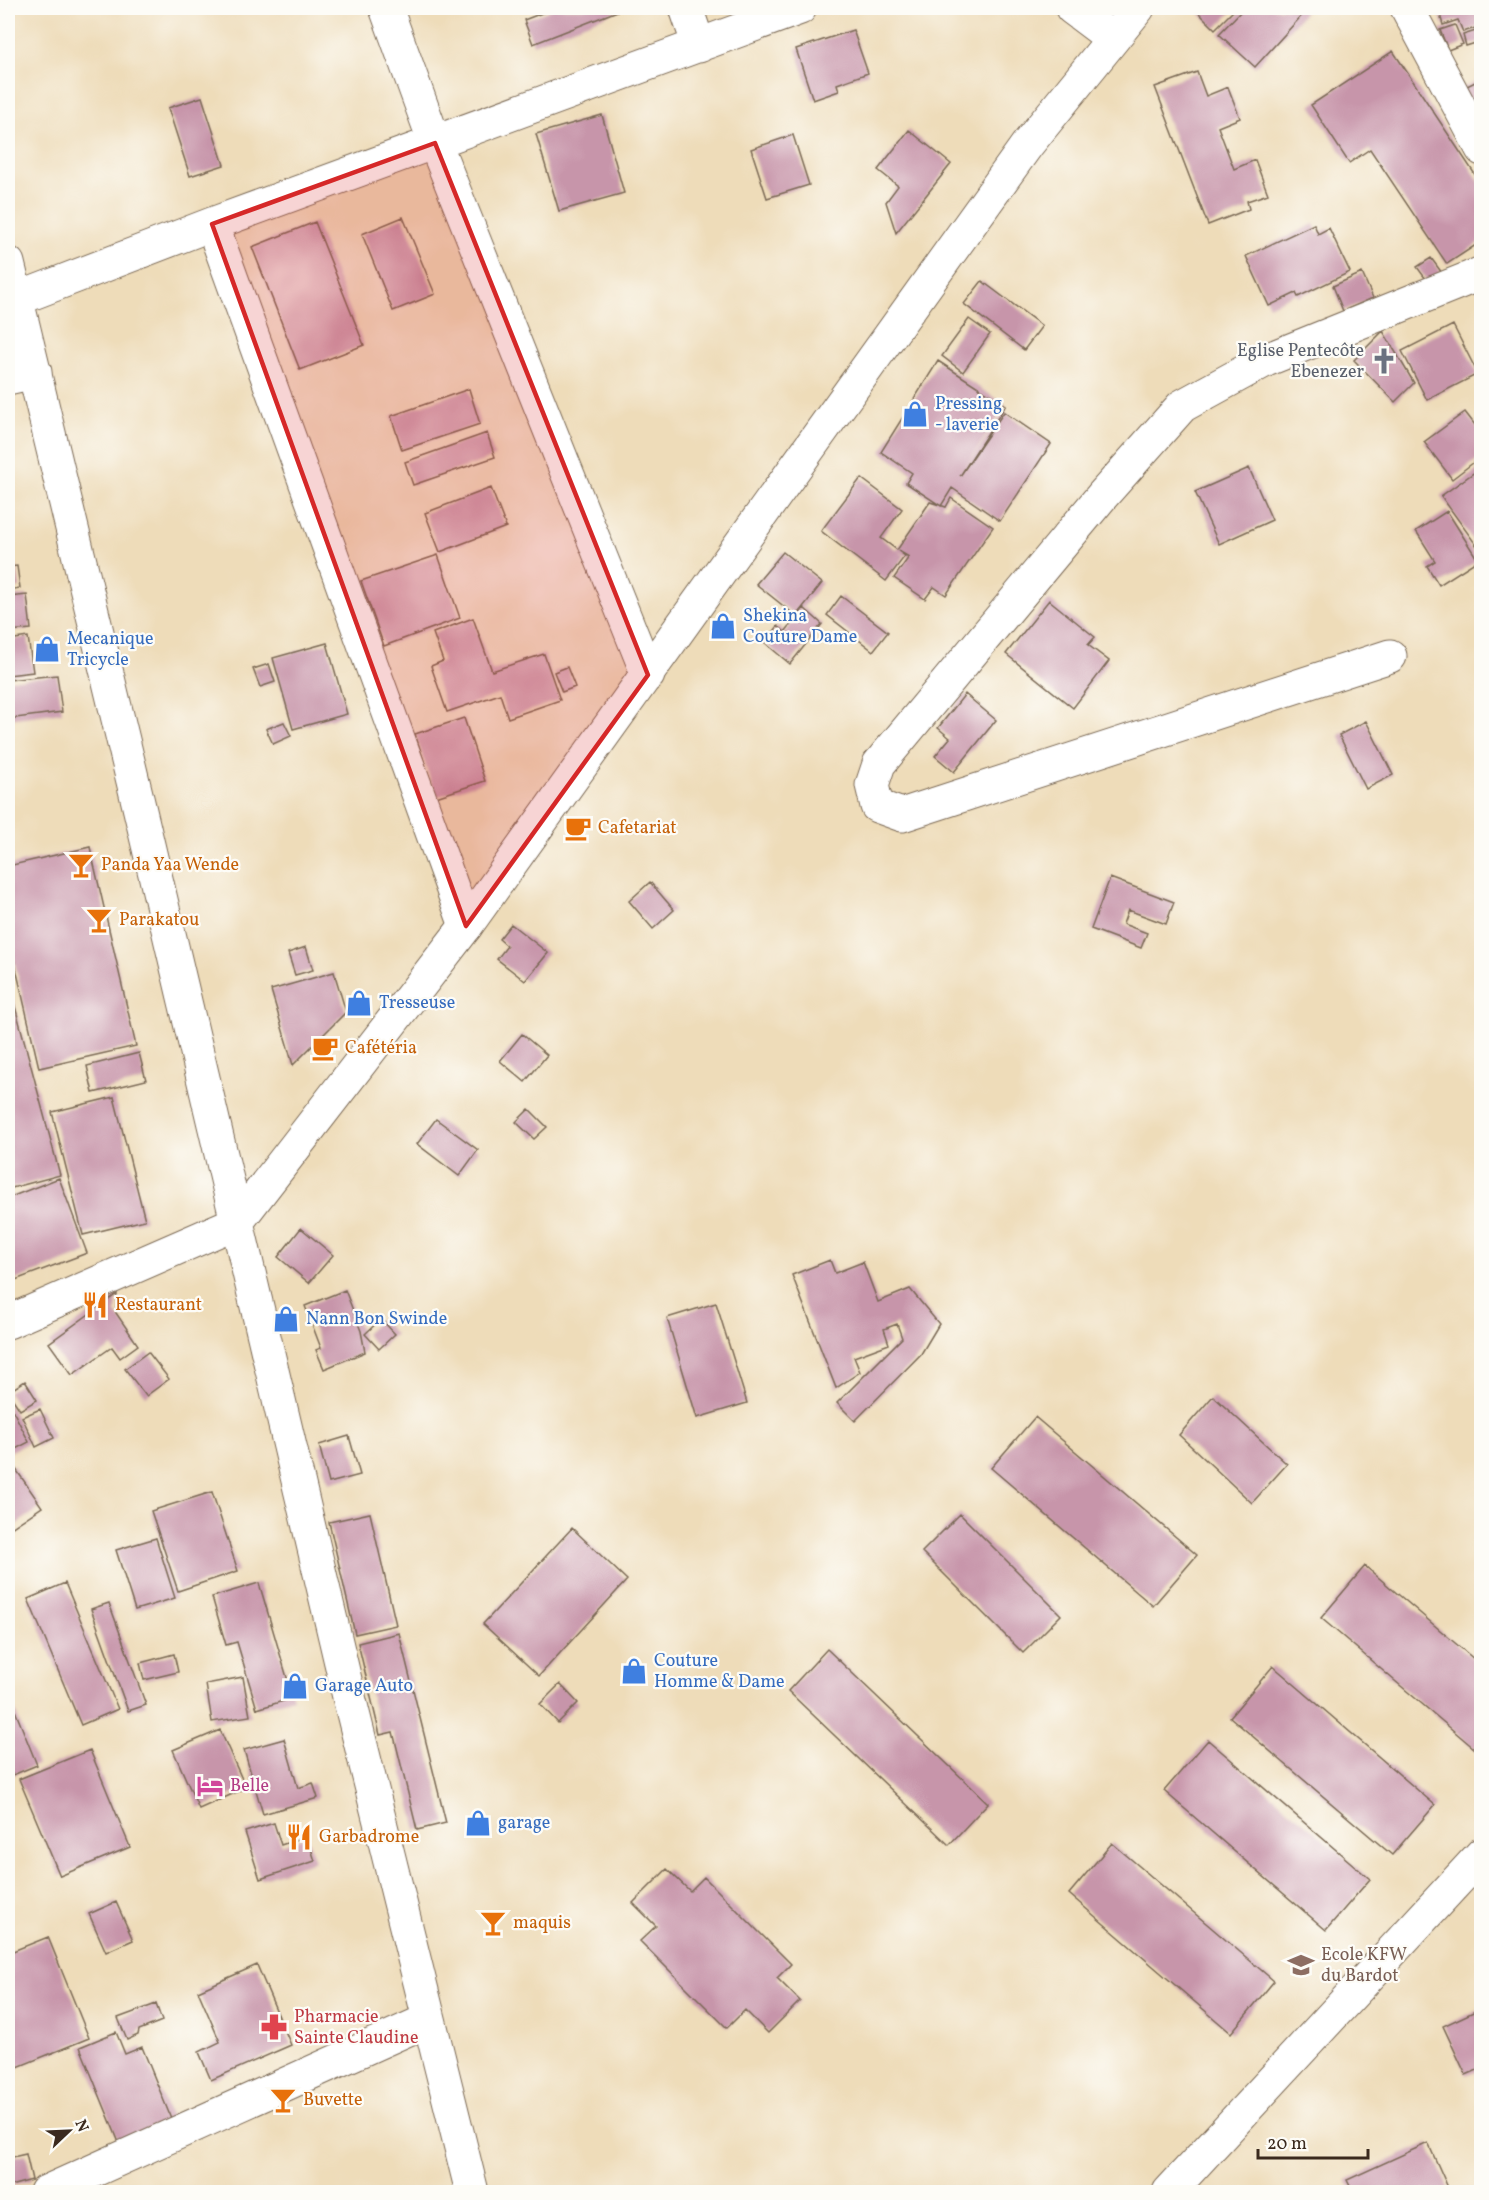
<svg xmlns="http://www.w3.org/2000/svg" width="1489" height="2200" viewBox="0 0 1489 2200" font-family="Vollkorn,serif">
<rect width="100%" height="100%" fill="#fdfcf7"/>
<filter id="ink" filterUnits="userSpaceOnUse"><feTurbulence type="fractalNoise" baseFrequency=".0167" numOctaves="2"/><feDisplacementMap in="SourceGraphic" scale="12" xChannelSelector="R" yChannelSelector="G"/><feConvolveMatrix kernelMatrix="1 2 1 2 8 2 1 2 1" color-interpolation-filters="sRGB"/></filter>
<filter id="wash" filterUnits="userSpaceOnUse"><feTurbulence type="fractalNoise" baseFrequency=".008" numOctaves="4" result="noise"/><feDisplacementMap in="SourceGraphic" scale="24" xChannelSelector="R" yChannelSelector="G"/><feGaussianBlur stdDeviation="1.35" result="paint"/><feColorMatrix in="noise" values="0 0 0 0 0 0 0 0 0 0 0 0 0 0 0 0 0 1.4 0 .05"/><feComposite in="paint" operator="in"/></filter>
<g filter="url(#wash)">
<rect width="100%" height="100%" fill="#eedcb9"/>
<g id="blocks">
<path fill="#c795aa" d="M555 8H625L533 44 524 20Z
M1205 8H1236L1215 29 1199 13Z
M1244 8H1300L1305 12 1255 67 1219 34Z
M1438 8H1482V26L1463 32 1458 20 1443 25Z
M1455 25 1463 44 1448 50 1440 30Z
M1482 29V41L1466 46 1463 35Z
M853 30 868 73 837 84 839 91 813 100 796 49Z
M1393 51 1482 185V241L1447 264 1370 149 1349 163 1311 105Z
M1197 72 1206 96 1228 87 1240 118 1218 127 1234 169 1255 160 1268 194 1247 201 1249 209 1208 225 1155 87Z
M1479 80 1482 85V111L1474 115 1461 89Z
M202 97 224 165 190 176 168 108Z
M602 115 624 193 559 211 536 134Z
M909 130 951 164 896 233 886 202 898 186 878 170Z
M793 135 809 185 767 198 751 149Z
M403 217 435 294 393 311 362 234Z
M315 222 364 345 300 370 252 247Z
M1314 224 1318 234 1329 228 1350 272 1298 297 1296 293 1269 306 1246 256Z
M1431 258 1445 277 1431 286 1417 267Z
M1362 273 1373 298 1343 311 1333 286Z
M982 281 1042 326 1024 350 964 304Z
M969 319 990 334 963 372 942 356Z
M1453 325 1478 374 1427 400 1402 351Z
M1383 331 1414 383 1395 402 1354 360Z
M938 361 1006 405 960 476 1004 412 1051 444 1000 521 952 488 941 506 906 483 912 473 881 452Z
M469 389 480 424 402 450 391 416Z
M1465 412 1482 434V456L1452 479 1424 442Z
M487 433 495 457 413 485 405 462Z
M1482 467V553L1441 496Z
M1249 468 1272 520 1219 544 1195 492Z
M861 478 902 509 881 538 905 556 886 581 821 531Z
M491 488 506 527 440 552 425 513Z
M951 498 993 527 946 595 934 587 925 599 894 578 909 557 897 550 930 502 946 507Z
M1447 511 1478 560 1439 585 1427 566 1435 561 1416 531Z
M783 552 822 583 796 616 756 584Z
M438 555 460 618 384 646 361 581Z
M17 566 20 588 8 590V567Z
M27 595 31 629 8 631V597Z
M841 596 888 632 873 651 827 615Z
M1049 600 1095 637 1088 645 1109 661 1073 708 1006 654Z
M804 608 822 624 790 664 765 643 778 626 785 632Z
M473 618 492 671 544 654 560 700 508 718 500 694 447 712 431 666 443 661 433 633Z
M28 637 33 672 8 675V640Z
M327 643 347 714 293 729 273 658Z
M269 664 275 682 260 687 253 669Z
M567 667 575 687 562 692 554 672Z
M57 675 62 712 8 719V680Z
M965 694 996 720 954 772 935 756 950 738 938 728Z
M464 718 485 781 436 797 415 734Z
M1366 721 1393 775 1366 789 1339 735Z
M284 722 291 736 273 744 266 729Z
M90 847 136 1046 39 1068 8 934V866Z
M1110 878 1174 902 1166 924 1128 910 1123 924 1147 933 1141 948 1091 929Z
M650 882 674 910 653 929 629 901Z
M511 924 548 953 525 981 497 959 507 946 499 939Z
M306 947 313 970 295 975 288 953Z
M334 972 346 1012 293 1065 271 990Z
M8 980 60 1175 8 1189Z
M522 1034 547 1055 525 1082 500 1061Z
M139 1053 146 1080 93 1093 87 1066Z
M114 1097 145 1220 83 1235 52 1112Z
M529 1109 547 1127 534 1139 516 1122Z
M436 1119 478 1150 459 1176 417 1144Z
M59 1178 87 1253 10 1282 8 1274V1198Z
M301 1228 333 1255 309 1283 278 1257Z
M830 1260 835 1273 863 1262 878 1302 910 1289 939 1324 921 1354 855 1421 837 1403 902 1338 897 1324 884 1329 889 1344 854 1357 860 1372 836 1388 792 1275Z
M345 1290 361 1331 365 1352 324 1369 316 1350 321 1348 305 1306Z
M117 1294 116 1313 138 1345 120 1358 112 1347 72 1375 49 1343Z
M716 1303 747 1403 697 1418 667 1318Z
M381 1319 395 1334 379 1349 365 1334Z
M148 1352 169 1379 146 1396 125 1369Z
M25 1381 37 1400 20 1410 8 1392Z
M1213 1396 1287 1464 1252 1503 1179 1435Z
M8 1401 29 1442 8 1453Z
M40 1409 54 1438 36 1447 22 1417Z
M1035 1417 1197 1555 1153 1606 991 1468Z
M349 1436 360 1475 329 1483 319 1445Z
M13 1465 42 1507 8 1530V1469Z
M212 1492 238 1571 178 1591 151 1511Z
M370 1513 396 1625 355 1634 329 1522Z
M960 1514 1061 1615 1023 1653 922 1552Z
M572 1528 627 1580 539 1676 483 1624Z
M156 1538 175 1598 135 1610 116 1550Z
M1365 1566 1482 1666V1755L1321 1618Z
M65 1583 118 1709 81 1725 28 1599Z
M259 1583 293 1698 257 1709 237 1642 226 1645 212 1597Z
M109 1603 146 1705 128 1711 91 1609Z
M399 1633 446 1823 417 1830 393 1732 380 1735 358 1643Z
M827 1649 988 1803 949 1845 788 1691Z
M174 1654 178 1672 144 1680 140 1663Z
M1273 1666 1435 1805 1392 1855 1230 1717Z
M243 1677 250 1716 212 1722 206 1684Z
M560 1684 578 1703 558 1723 540 1704Z
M8 1693 37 1765 8 1777Z
M220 1730 246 1788 199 1809 173 1750Z
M284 1739 298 1788 313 1783 318 1798 263 1814 244 1750Z
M1208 1740 1370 1879 1326 1930 1164 1791Z
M90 1750 130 1847 60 1876 19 1779Z
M274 1823 281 1845 307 1836 315 1861 260 1879 245 1832Z
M1112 1843 1274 1981 1231 2033 1069 1894Z
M667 1869 690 1891 704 1877 791 1964 777 1978 800 2001 768 2033 745 2010 727 2028 640 1941 656 1926 633 1903Z
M116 1902 133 1940 106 1952 89 1914Z
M48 1937 89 2038 8 2071V1953Z
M257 1965 291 2045 211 2080 199 2052 220 2042 198 1991Z
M156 2004 162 2021 139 2030 138 2035 127 2040 118 2018Z
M1482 2008V2068L1466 2075 1443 2026Z
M116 2032 125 2054 142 2047 173 2123 120 2145 80 2047Z
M1428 2143 1450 2192H1353L1347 2180Z
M26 2154 32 2180 10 2186 8 2176V2158Z"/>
</g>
</g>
<g filter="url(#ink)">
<use href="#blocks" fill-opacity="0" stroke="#7a6854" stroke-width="1.5"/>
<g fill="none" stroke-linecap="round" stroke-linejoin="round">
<g stroke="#7a6854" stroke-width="35">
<path id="street" d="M386 8 435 143 648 675
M686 8 699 46
M1072 8 1112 38
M1407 8 1482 149
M212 224 466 926
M17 299 212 224 800 8
M8 378 35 372
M1390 656 902 815 877 806 872 785 879 764 1102 496 1182 406 1266 360 1482 273
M8 1322 237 1222
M46 2192 428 2020
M1169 2192 1482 1854"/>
</g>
<g stroke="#7a6854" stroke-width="35">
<path id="secondary" d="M8 263 137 798 350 1701 472 2192
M237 1222 466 926 1027 145 1138 8"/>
</g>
<use href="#street" stroke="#fff" stroke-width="33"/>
<use href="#secondary" stroke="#fff" stroke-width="33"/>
</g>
</g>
<path fill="#d62828" fill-opacity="0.2" stroke="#d62828" stroke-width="4.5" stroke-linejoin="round" d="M435 143 648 675 466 926 212 224Z"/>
<defs>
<g id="church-bare" transform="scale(2.07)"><path d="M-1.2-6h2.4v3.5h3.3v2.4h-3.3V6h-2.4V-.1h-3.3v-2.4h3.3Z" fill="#6b7280" stroke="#fdfcf7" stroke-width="2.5" paint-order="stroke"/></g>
<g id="shop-bare" transform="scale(2.07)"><path d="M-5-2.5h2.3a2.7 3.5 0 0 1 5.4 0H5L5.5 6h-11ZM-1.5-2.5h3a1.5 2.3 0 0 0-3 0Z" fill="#3f7fe0" stroke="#fdfcf7" stroke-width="2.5" paint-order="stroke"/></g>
<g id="cafe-bare" transform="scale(2.07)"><path d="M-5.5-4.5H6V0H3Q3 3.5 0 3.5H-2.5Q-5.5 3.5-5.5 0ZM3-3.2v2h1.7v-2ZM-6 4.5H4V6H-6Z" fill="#e8710a" stroke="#fdfcf7" stroke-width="2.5" paint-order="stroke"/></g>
<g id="bar-bare" transform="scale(2.07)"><path d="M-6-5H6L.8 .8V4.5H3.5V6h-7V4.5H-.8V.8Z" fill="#e8710a" stroke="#fdfcf7" stroke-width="2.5" paint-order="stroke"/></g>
<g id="restaurant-bare" transform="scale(2.07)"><path d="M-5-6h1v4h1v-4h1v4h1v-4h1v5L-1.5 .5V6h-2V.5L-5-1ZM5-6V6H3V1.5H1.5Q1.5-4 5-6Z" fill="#e8710a" stroke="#fdfcf7" stroke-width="2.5" paint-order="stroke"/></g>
<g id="hotel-bare" transform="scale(2.07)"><path d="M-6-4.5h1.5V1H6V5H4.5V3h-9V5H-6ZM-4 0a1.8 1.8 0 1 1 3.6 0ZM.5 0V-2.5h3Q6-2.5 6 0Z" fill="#d1479c" stroke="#fdfcf7" stroke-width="2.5" paint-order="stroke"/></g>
<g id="school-bare" transform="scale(2.07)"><path d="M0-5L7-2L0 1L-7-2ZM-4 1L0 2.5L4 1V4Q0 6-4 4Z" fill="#8d6e63" stroke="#fdfcf7" stroke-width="2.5" paint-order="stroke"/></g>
<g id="pharmacy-bare" transform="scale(2.07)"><path d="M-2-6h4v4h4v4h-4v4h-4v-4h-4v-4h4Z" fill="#e0444e" stroke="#fdfcf7" stroke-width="2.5" paint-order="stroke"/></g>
</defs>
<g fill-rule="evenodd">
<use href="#church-bare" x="1384" y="361"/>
<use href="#shop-bare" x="915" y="414"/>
<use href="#shop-bare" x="723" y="626"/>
<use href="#shop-bare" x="47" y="649"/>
<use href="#cafe-bare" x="578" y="828"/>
<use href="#bar-bare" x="81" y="865"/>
<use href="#bar-bare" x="99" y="920"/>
<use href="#shop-bare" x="359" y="1003"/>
<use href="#cafe-bare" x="325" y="1048"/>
<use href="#restaurant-bare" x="95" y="1305"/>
<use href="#shop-bare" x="286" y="1319"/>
<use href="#shop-bare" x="634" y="1671"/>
<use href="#shop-bare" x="295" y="1686"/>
<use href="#hotel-bare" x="210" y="1786"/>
<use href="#shop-bare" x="478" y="1823"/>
<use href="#restaurant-bare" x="299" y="1837"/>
<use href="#bar-bare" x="493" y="1923"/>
<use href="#school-bare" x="1301" y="1965"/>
<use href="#pharmacy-bare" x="274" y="2027"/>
<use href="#bar-bare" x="283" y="2100"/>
</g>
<g text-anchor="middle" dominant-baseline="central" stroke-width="4.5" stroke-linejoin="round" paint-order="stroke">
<g font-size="18" fill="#5b616d" stroke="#fdfcf7" text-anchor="end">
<text x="1364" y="351">Eglise Pentecôte<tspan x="1364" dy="21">Ebenezer</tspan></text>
</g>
<g font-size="18" fill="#366cbe" stroke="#fdfcf7" text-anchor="start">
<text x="935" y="404">Pressing<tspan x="935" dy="21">- laverie</tspan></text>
<text x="743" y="616">Shekina<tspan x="743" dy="21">Couture Dame</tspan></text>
<text x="67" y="639">Mecanique<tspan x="67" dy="21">Tricycle</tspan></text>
<text x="379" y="1003">Tresseuse</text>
<text x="306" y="1319">Nann Bon Swinde</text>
<text x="654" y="1661">Couture<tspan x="654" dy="21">Homme &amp; Dame</tspan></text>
<text x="315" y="1686">Garage Auto</text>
<text x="498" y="1823">garage</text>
</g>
<g font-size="18" fill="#c56008" stroke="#fdfcf7" text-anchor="start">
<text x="598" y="828">Cafetariat</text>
<text x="101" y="865">Panda Yaa Wende</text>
<text x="119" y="920">Parakatou</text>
<text x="345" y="1048">Cafétéria</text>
<text x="115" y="1305">Restaurant</text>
<text x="319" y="1837">Garbadrome</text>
<text x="513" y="1923">maquis</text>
<text x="303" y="2100">Buvette</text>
</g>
<g font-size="18" fill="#b23c85" stroke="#fdfcf7" text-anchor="start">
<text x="230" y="1786">Belle</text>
</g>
<g font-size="18" fill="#785e54" stroke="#fdfcf7" text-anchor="start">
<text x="1321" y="1955">Ecole KFW<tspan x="1321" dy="21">du Bardot</tspan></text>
</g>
<g font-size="18" fill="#be3a42" stroke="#fdfcf7" text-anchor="start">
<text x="294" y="2017">Pharmacie<tspan x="294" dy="21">Sainte Claudine</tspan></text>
</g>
</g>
<rect width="1489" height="2200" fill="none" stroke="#fdfcf7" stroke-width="30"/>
<g transform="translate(69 2131) rotate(67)" stroke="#fdfcf7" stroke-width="4.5" paint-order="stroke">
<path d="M0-4.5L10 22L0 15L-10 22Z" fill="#3b2a1e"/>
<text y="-9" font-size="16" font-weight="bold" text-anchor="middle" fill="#3b2a1e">N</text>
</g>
<path d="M1258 2149v9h110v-9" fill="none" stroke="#3b2a1e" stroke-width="3"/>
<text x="1267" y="2149" font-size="18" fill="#3b2a1e" stroke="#fdfcf7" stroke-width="4.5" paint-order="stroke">20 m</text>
</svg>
